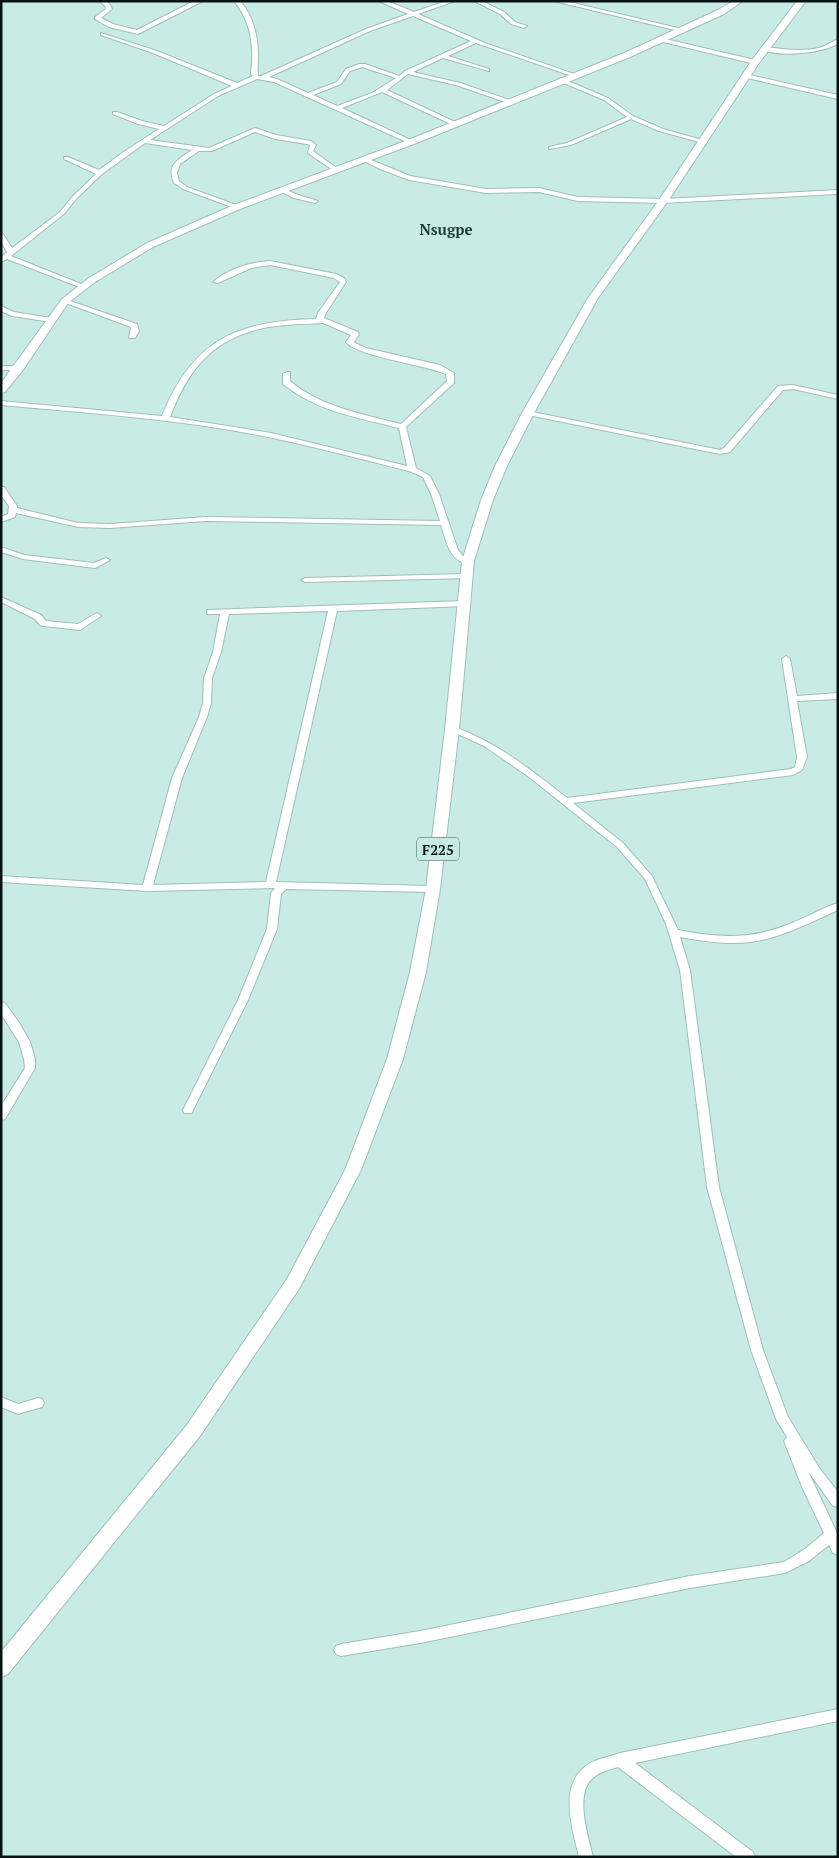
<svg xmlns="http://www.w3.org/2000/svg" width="839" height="1858" viewBox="0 0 839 1858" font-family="'PT Serif',serif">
<rect width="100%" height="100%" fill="#c9ebe5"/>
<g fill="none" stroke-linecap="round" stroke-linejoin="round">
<g stroke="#9ebfb9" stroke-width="2">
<path id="street" d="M99 1C106 1 110 2 112 9L101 18 113 24 137 30 188 4 194 1H203L138 34 109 27 95 19V17L106 9 105 6Z
M234 1H240C254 17 258 36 258 56 258 63 257 70 258 76H261L366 29 408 14 379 1H387L414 12 446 1H455L418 14 485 43 577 75 572 76 476 43 448 56 489 69V71L443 58 413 72 460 83 512 101V103H508L456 85 408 74 387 90 457 123V125H453L382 92 342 108 413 141 414 142 411 144 274 82 257 79 218 96 150 140 209 148 255 128 276 135 311 141 316 145 313 151 338 169V171H334L308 153 310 145 307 144 275 139 255 132 212 151H199L180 164 177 173 179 181 187 187 239 206 240 207 237 209 183 189 174 183C166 164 178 160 192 150L145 143 102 174 76 199 64 214 11 256 86 286V288H82L7 259 1 262V257L7 252 1 241V233L3 234 12 248 60 212 72 197 96 174 64 159V157H68L99 170 125 151 159 129 138 124 113 114V112H117L142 121 164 126 214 94 232 86 153 53 101 35V33L157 51 237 83 253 76 251 74C254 47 252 23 234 1ZM413 16 471 41 405 71 399 76 365 64H359L346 69 337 82 308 93 277 79 269 77 370 31ZM362 67 396 78 372 93 337 106 313 95 341 84 350 71Z
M474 1H482L504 12 515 22 527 26 524 28 511 24 500 14Z
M554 1H565L686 30 683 32Z
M661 38 755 60 758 62 755 64 659 41 658 40Z
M838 39V44C821 53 779 58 762 49L765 47C783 49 801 52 819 48 826 46 831 42 838 39Z
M745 74 838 95V99L743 77V75Z
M561 78 608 98 633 116 663 129 706 141 703 143 659 131 631 119 571 145 549 149V147L567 143 627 117 604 100 559 81 558 80Z
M364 157 410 176 486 189 539 188 578 197 663 199 838 190V194L663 203 578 201 539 192 486 193 409 180 380 169 362 160V158Z
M280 189H284L298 195 318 201 315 203 294 198 280 191Z
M270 261 336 274 344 278 346 282 326 313 324 318 358 332 359 334 354 342 355 343 366 348 440 365 454 373V383L406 427 416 468 430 476 439 494 458 550 463 556 471 559V563C450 565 446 540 441 525L206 521 110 528 78 527 16 513 15 517 1 522V517L8 514 9 506 1 495V487H4L17 506V508L78 523 110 524 206 517 440 521 431 494 423 477 409 471C348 456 287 439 224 429 150 417 76 412 1 405V401L162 416C193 339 237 321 316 319L318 313 340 282 334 278 270 265 251 268 218 283 213 282C228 269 250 262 270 261ZM323 323 351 335 346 342C356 356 426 365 446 374L447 381 401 424C362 414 321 407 290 381V372H287L283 374V384C316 411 359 418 399 428L407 466 271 433 170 417C189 367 214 337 269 327 287 324 305 324 323 323Z
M63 300H67L137 324 139 331 135 338H129L131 327 63 302Z
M1 306 14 312 51 318 55 320 51 322 12 316 1 311Z
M1 366H19L23 368 19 370H1Z
M793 385 838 395V399L793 389 783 390 730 452 720 454 528 415 524 413 528 411 720 450 724 448 778 386Z
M1 547 24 555 94 563 106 558 110 560 95 568 23 559 1 552Z
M466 574 470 576 469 578 305 582 301 580 305 578Z
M1 597 41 615 46 621 78 624 97 613 101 616 80 630 43 626 40 625 35 619 1 602Z
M464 601 467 602V606L337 611 276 882 433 886 438 889 433 892 286 889 281 894 277 929 248 1000 193 1110 192 1113H184L183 1110 238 1000 267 929 271 893 275 888 147 891 1 882V876L143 885 172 778 199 717 203 703 204 678 213 652 220 614H207V610ZM328 611 266 882 153 885 182 778 207 717 211 703 212 678 221 652 229 614Z
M786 656 790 659 797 696 838 693V699L797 701 807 757 802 770 793 775 573 803 623 843 652 876 678 930C719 938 752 940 792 923 807 917 822 908 838 903V910C809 923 781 938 750 942 727 945 703 941 680 937L690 970 719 1187 763 1350 788 1417 820 1469 838 1492V1507L833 1506 808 1471 838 1535V1555L833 1553 829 1545 809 1561 785 1573 690 1588 420 1643 341 1656 336 1654 334 1650 336 1646 341 1644 420 1631 690 1576 784 1562 805 1549 824 1533 802 1487 784 1441 787 1437 776 1419 751 1350 707 1187 680 970 666 924 645 879 617 847 529 777 484 746 447 729 449 727C455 726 461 730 467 732 504 748 535 773 567 798L791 769 795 767 797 757 782 659Z
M1 1002 5 1003 20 1024 30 1042 35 1059V1068L5 1119 1 1120V1106L25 1068 24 1059 19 1042 1 1014Z
M1 1397 18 1404 38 1398 42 1399 44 1403 42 1407 18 1414 1 1407Z
M838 1709V1721L635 1763 753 1852 755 1857H736L618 1767C609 1770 601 1771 593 1778 574 1793 588 1836 593 1857H579C572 1827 557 1783 590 1763 599 1758 610 1757 620 1753Z"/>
</g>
<g stroke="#9ebfb9" stroke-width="2">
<path id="secondary" d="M733 1H743L724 14 630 57 414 144 240 209 153 247 95 282 68 303 23 370 5 392 1 393V383L62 299 89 278 147 243 234 205 408 140 624 53 718 10Z"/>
</g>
<g stroke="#9ebfb9" stroke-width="2">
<path id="primary" d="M797 1H806L759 63 668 201 598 298 534 413 507 466 493 500 474 561 459 729 440 889 426 972 403 1059 361 1170 299 1289 200 1436 8 1674 1 1677V1652L186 1426 287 1279 345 1170 387 1059 410 972 426 889 445 729 462 561 481 500 495 466 522 413 588 298 659 200 752 60Z"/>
</g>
<use href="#street" fill="#fff" fill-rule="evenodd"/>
<use href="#secondary" fill="#fff" fill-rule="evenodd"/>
<use href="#primary" fill="#fff" fill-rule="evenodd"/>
</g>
<g text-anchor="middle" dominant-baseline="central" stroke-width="5" stroke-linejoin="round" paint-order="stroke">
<rect fill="#c9ebe5" stroke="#425452" stroke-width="1" x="417" y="837.5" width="42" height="23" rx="4"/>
<g font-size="14" font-weight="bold" fill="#081413">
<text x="438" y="849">F225</text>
</g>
<g font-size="15" font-weight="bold" fill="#1f3c38" stroke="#c9ebe5">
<text x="446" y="229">Nsugpe</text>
</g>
</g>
<rect width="839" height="1858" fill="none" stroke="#081413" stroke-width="5"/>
</svg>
